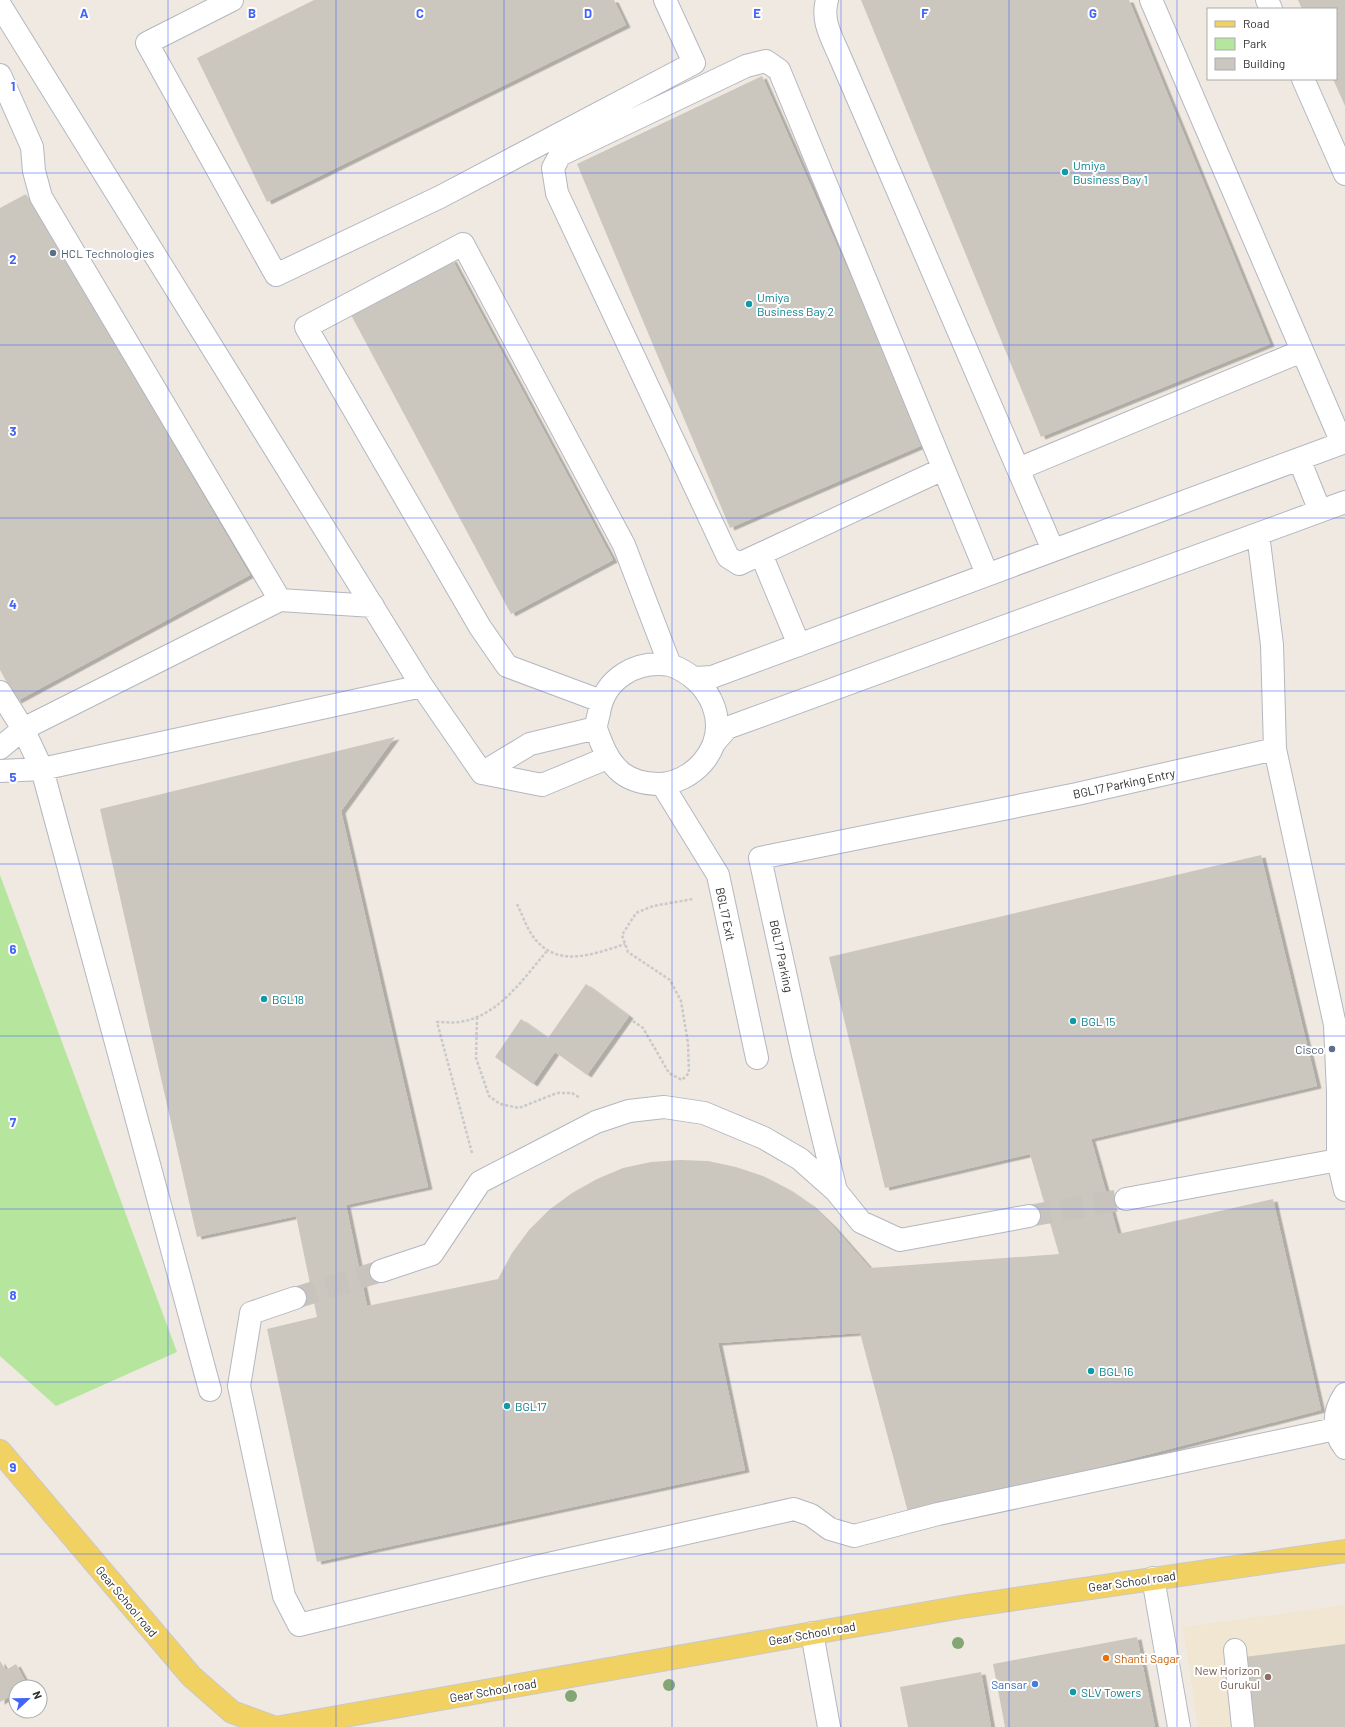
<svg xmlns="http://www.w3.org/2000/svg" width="1345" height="1727" viewBox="0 0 1345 1727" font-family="Barlow,sans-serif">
<defs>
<filter id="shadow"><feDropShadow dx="4.5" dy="2.5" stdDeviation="0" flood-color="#0004"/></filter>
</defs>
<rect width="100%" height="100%" fill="#efe9e1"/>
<path fill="#f0e6d1" d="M1345 1605V1727H1198L1183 1627Z"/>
<path fill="#b6e59e" d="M0 875 177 1352 56 1406 0 1356Z"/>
<path fill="#cbc7bf" filter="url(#shadow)" d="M314 0H614L626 25 267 202 197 58Z
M861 0H1129L1270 344 1041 437Z
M1298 0H1345V106L1333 79H1336V9H1302Z
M762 76 925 444 730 528 577 164Z
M26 194 250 575 17 701 0 670V208Z
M452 259 613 560 511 614 350 313Z
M395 737 341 811 428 1187 346 1205 367 1306 498 1279 512 1253 529 1230 549 1210 572 1193 597 1179 623 1168 651 1162 680 1160 708 1161 736 1167 763 1176 788 1189 811 1205 832 1225 870 1268 1059 1254 1030 1154 885 1188 829 957 1261 855 1317 1086 1091 1139 1118 1234 1273 1199 1321 1410 909 1516 860 1333 718 1343 745 1470 317 1562 267 1329 317 1317 296 1216 197 1237 100 809Z
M586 984 629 1016 587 1075 555 1052 533 1084 495 1057 521 1019 548 1038Z
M1137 1637 1155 1727H1005L993 1664Z
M1345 1644V1727H1254L1244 1657Z
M0 1661 6 1670 16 1664 28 1686 16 1687V1693L0 1702Z
M981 1672 991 1727H908L900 1687Z"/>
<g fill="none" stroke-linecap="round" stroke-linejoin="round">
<path stroke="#c8c4bd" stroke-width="22" stroke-dasharray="22 11" stroke-linecap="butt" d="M1029 1216 1126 1199
M295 1298 381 1271"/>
<g stroke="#b4b7c1" stroke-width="24">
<path id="minor" d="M232 0 147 43 276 275 440 197 694 63 665 0
M827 0C821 21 832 38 840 57L1053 550
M1151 0 1342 443
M1267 0 1271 9
M0 5 422 686 482 773 542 785 607 758
M0 75 32 147 34 171 41 197 280 600
M1303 79 1345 174
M1299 459 1320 511
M943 469 739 564 728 557 557 193 553 168 560 155 746 66 766 61 779 70 987 574
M1018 469 1302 351
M761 554 799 645
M696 678 712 677 1345 442
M0 692 23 729 42 769 210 1390
M601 701 507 666 480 627 306 327 463 244 624 545 670 665C711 679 733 726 703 762 692 775 675 784 658 784 627 783 612 770 601 742 600 738 597 733 596 728 596 724 598 717 599 713 604 678 637 660 670 665
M714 743 727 728 1345 502
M0 748 23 729 280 600 373 606
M1275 749 1335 1025 1338 1092V1160L1345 1190
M0 771 42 769 422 686
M482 773 530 744 596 728
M662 784 718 875 757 1058
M836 1191 861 1222 900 1240 1029 1216
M1126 1199 1338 1160
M381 1271 432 1254 480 1182 596 1122 629 1111 664 1107 704 1113 764 1138 800 1159 836 1191 803 1055 760 858 1077 794 1275 749 1272 645 1258 534
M295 1298 251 1313 239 1386 284 1596 299 1625 535 1567 794 1509 811 1515 830 1529 854 1536 938 1514 1335 1429
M1345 1394C1333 1411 1332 1432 1345 1448
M1153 1578 1179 1727
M812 1633 829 1727
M1235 1650 1243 1727"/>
</g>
<g stroke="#c9c9c9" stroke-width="24">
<path id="major" d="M0 1451 191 1676 232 1712 273 1727
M281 1727 967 1606 1345 1551"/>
</g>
<path stroke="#c9c9c9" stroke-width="2.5" stroke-dasharray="3 2" stroke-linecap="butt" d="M517 904C522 914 526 926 532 935 555 969 592 955 625 944
M477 1017 476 1058 489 1096 500 1104 519 1108 557 1093H572L580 1098
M633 1021 643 1028 669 1073 682 1080 689 1073 688 1043 681 1001 670 980 628 952 622 935 636 913 653 906 693 899
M472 1153 437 1022C444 1022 452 1023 459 1022 498 1017 523 979 547 951"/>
<use href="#minor" stroke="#fff" stroke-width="22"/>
<use href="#major" stroke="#f2d163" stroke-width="22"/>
</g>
<g fill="#84a574">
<circle cx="958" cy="1643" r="6"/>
<circle cx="669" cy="1685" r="6"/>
<circle cx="571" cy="1696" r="6"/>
</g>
<path fill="none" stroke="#4264fb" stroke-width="1" stroke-opacity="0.55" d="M168 0V1727M336 0V1727M504 0V1727M672 0V1727M841 0V1727M1009 0V1727M1177 0V1727M0 173H1345M0 345H1345M0 518H1345M0 691H1345M0 864H1345M0 1036H1345M0 1209H1345M0 1382H1345M0 1554H1345"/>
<g fill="#0f9aa8" stroke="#fff" stroke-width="1.5">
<circle cx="1065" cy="172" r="4"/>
<circle cx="749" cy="304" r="4"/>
<circle cx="264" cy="999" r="4"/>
<circle cx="1073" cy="1021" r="4"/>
<circle cx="1091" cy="1371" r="4"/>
<circle cx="507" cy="1406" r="4"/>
<circle cx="1073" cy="1692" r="4"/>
</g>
<g fill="#5c6f8a" stroke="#fff" stroke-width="1.5">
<circle cx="53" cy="253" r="4"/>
<circle cx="1332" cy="1049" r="4"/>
</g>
<circle fill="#e8710a" stroke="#fff" stroke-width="1.5" cx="1106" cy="1658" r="4"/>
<circle fill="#8d6e63" stroke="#fff" stroke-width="1.5" cx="1268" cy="1677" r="4"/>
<circle fill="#3f7fe0" stroke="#fff" stroke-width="1.5" cx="1035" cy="1684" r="4"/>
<g text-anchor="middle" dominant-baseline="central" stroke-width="4" stroke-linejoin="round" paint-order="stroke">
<g font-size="12" fill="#0d838f" stroke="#fff" text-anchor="start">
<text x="1073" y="165">Umiya<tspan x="1073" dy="14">Business Bay 1</tspan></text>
<text x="757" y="297">Umiya<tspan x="757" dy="14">Business Bay 2</tspan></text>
<text x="272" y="999">BGL18</text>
<text x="1081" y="1021">BGL 15</text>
<text x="1099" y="1371">BGL 16</text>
<text x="515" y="1406">BGL17</text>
<text x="1081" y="1692">SLV Towers</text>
</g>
<g font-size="12" fill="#4e5e75" stroke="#fff" text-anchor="start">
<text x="61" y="253">HCL Technologies</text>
<text x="1324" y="1049" text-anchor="end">Cisco</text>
</g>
<g font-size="12" fill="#2e2e2e" stroke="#fff">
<text transform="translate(1124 783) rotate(-12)">BGL17 Parking Entry</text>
<text transform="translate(726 914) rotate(78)">BGL17 Exit</text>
<text transform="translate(782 956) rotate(78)">BGL17 Parking</text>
<text transform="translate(1132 1581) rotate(-8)">Gear School road</text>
<text transform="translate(127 1601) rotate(50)">Gear School road</text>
<text transform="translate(812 1633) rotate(-10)">Gear School road</text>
<text transform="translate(493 1690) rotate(-10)">Gear School road</text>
</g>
<g font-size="12" fill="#c56008" stroke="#fff" text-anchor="start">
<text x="1114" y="1658">Shanti Sagar</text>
</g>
<g font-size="12" fill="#785e54" stroke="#fff" text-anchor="end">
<text x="1260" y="1670">New Horizon<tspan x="1260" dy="14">Gurukul</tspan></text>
</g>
<g font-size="12" fill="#366cbe" stroke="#fff" text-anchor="end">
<text x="1027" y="1684">Sansar</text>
</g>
</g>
<g font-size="13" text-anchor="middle" font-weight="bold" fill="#4264fb" stroke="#fff" stroke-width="4" stroke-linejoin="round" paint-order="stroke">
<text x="84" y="18">A</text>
<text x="252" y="18">B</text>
<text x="420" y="18">C</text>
<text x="588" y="18">D</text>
<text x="757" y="18">E</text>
<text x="925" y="18">F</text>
<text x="1093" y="18">G</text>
<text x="13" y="91">1</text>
<text x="13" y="264">2</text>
<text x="13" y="436">3</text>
<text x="13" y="609">4</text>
<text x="13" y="782">5</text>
<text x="13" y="954">6</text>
<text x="13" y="1127">7</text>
<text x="13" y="1300">8</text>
<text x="13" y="1472">9</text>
</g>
<rect x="1207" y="8" width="130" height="72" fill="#ffffff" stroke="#ababab"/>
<rect x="1215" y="21" width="20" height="6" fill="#f2d163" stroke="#ababab"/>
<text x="1243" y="28" font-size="12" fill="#2e2e2e">Road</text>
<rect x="1215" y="38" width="20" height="12" fill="#b6e59e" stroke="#ababab"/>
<text x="1243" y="48" font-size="12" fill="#2e2e2e">Park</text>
<rect x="1215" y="58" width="20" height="12" fill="#cbc7bf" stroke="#ababab"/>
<text x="1243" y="68" font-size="12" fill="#2e2e2e">Building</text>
<g transform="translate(28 1699) rotate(68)"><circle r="19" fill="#ffffff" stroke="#ababab"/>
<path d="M0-3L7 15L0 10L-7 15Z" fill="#4264fb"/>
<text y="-6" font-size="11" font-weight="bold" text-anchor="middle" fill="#2e2e2e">N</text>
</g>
</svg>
